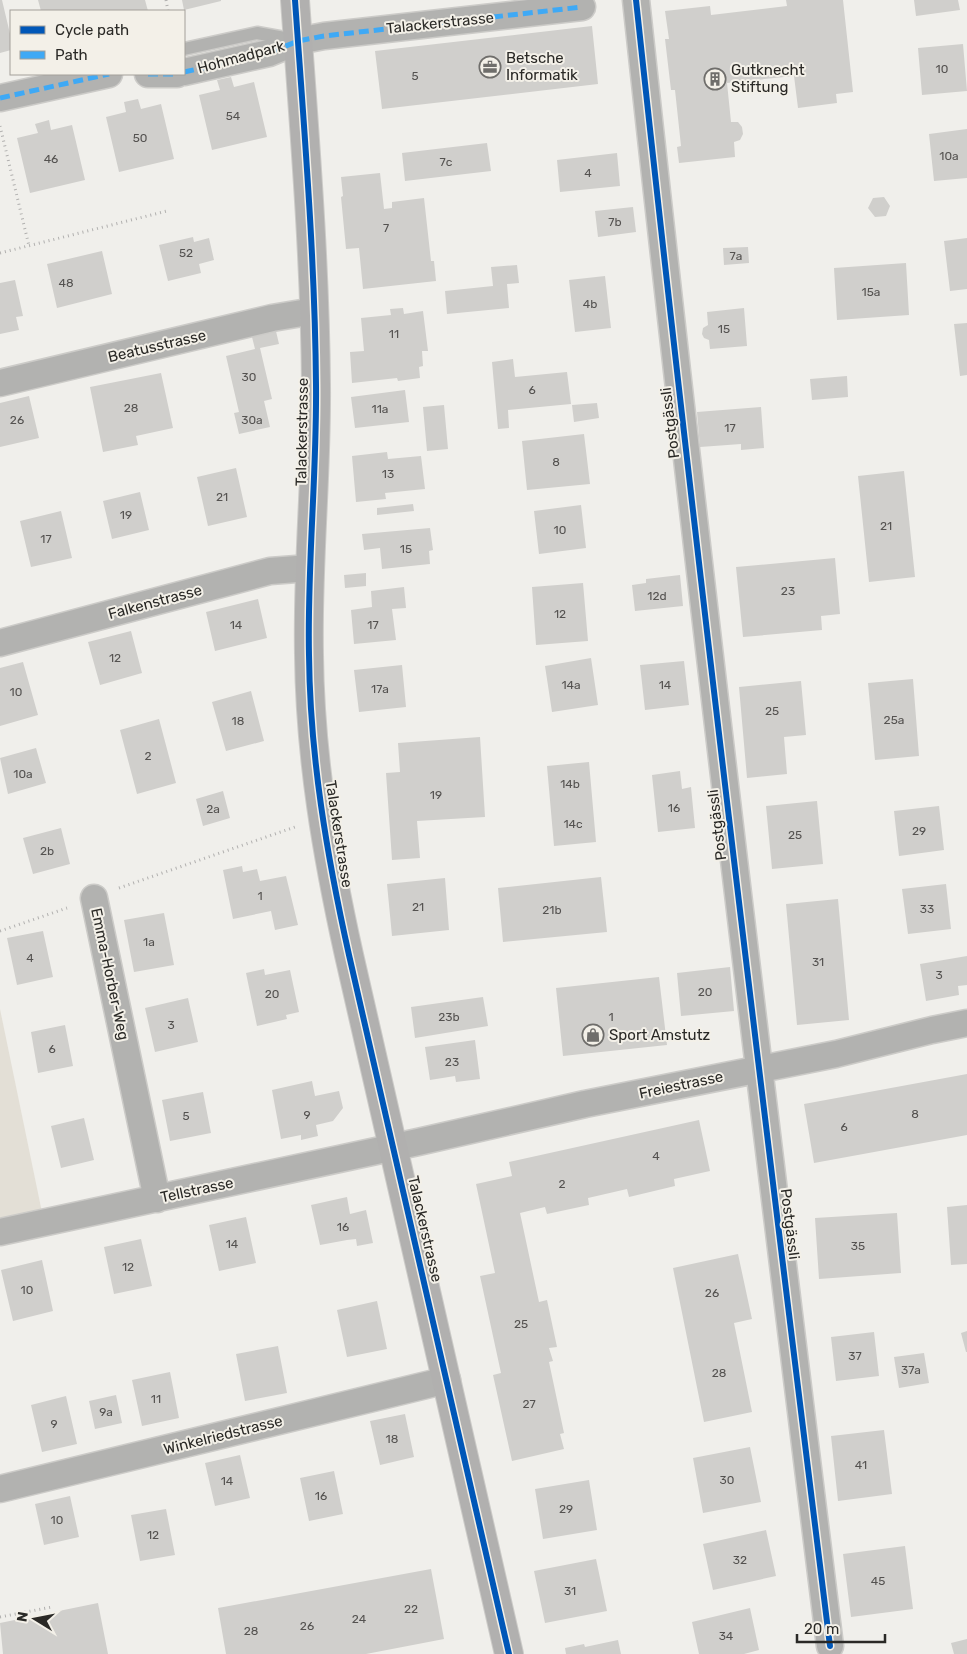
<svg xmlns="http://www.w3.org/2000/svg" width="967" height="1654" viewBox="0 0 967 1654" font-family="Rubik,sans-serif">
<rect width="100%" height="100%" fill="#f0efeb"/>
<path fill="#e3dfd6" d="M0 1009 44 1222 0 1232Z"/>
<path fill="#d0cfcc" d="M0 0H2L11 38V50L0 53Z
M38 0H145L148 11H41Z
M182 0H221V1L184 10Z
M786 0H843L853 92 836 94 837 103 798 108 794 76 727 83 731 122H738L742 127 743 134 740 140 734 142 735 157 679 163 677 147 681 146 675 90H671L665 39H669L665 11 710 6 711 15 787 6Z
M914 0H958L960 10 916 16Z
M592 26 598 84 382 109 375 51Z
M963 44 967 91 922 95 918 48Z
M231 77 234 87 254 82 267 137 212 150 199 95 220 90 217 80Z
M138 99 141 109 161 104 174 159 119 172 106 117 126 112 124 102Z
M49 120 51 130 72 125 85 180 30 193 17 138 38 133 35 124Z
M967 129V178L934 181 929 134Z
M487 143 491 171 405 181 402 153Z
M617 153 620 186 560 192 557 160Z
M380 173 384 209 392 208V202L424 198 431 261H434L436 281 363 289 359 248 346 249 341 197 343 196 341 177Z
M884 197 890 206 886 216 875 217 868 208 873 198Z
M633 207 636 232 598 237 595 211Z
M193 237 194 242 209 238 214 260 199 264 201 273 168 281 159 245Z
M967 238V289L950 291 944 241Z
M748 247 749 263 724 265 723 248Z
M102 251 112 294 57 308 47 264Z
M906 263 909 315 837 320 834 268Z
M517 265 519 283 507 284 509 308 447 314 445 291 493 286 491 267Z
M605 276 611 328 575 332 569 280Z
M15 280 23 316 16 317 19 330 0 334V283Z
M403 308 404 314 423 311 428 351H422L423 366 419 367 420 378 398 381 397 378 352 383 350 352 364 351 361 318 391 315 390 309Z
M744 308 747 346 710 349 709 340 704 338 702 334 703 328 708 325 707 312Z
M967 323V375L960 376 954 324Z
M275 327 279 344 260 348 272 399 264 401 270 427 239 434 234 413 239 412 226 356 255 349 251 333Z
M513 359 515 377 567 372 571 404 508 410 509 428 498 429 492 362Z
M161 373 173 428 136 436 138 445 103 452 90 387Z
M847 376 848 397 812 400 810 379Z
M405 390 409 422 355 428 351 397Z
M29 396 39 438 0 447V403Z
M597 403 599 418 574 422 572 405Z
M444 405 448 449 427 451 423 407Z
M761 407 764 448 741 450V444L700 447 697 412Z
M584 434 590 484 527 490 522 441Z
M387 452 388 459 421 456 425 489 385 493 386 499 356 502 352 456Z
M236 468 247 517 208 526 197 477Z
M904 471 915 577 869 582 858 476Z
M140 492 149 530 112 539 103 501Z
M413 504 414 511 377 515V508Z
M581 505 586 548 539 554 534 511Z
M61 511 72 558 31 567 20 521Z
M430 528 433 550 429 551 430 564 382 569 380 548 364 550 362 534Z
M835 558 840 614 821 616 822 630 743 637 736 567Z
M366 573V586L345 588 344 575Z
M680 575 683 606 635 611 632 585 646 583V579Z
M583 583 588 641 536 645 532 587Z
M404 587 406 608 392 609 396 640 354 644 351 610 372 607 371 591Z
M258 599 267 638 215 651 206 612Z
M131 631 142 673 100 685 88 642Z
M591 658 598 705 552 712 545 666Z
M684 661 689 705 645 710 640 665Z
M23 662 38 715 0 726V668Z
M402 665 406 707 359 712 354 670Z
M913 679 919 756 875 760 868 683Z
M801 681 806 735 784 737 787 774 747 778 739 687Z
M251 691 264 741 226 751 212 702Z
M159 719 176 783 137 794 120 730Z
M480 737 485 817 417 821 420 858 392 860 386 773 400 772 398 743Z
M36 748 46 783 8 794 0 758Z
M589 762 596 842 554 846 547 766Z
M680 771 682 789 691 787 695 828 658 832 652 775Z
M223 791 230 818 203 826 196 799Z
M817 801 823 864 772 869 766 806Z
M939 806 944 850 899 856 894 811Z
M61 828 70 864 33 874 23 838Z
M242 866 243 872 257 869 260 881 286 876 298 925 275 930 271 911 233 919 223 870Z
M601 877 607 932 503 942 498 888Z
M445 878 449 930 392 936 387 884Z
M946 884 951 929 908 934 902 889Z
M838 899 849 1020 797 1025 786 904Z
M164 913 174 965 134 972 124 920Z
M43 931 53 977 17 985 7 938Z
M967 956V985L958 986 959 995 926 1001 920 964Z
M730 967 734 1011 681 1016 677 973Z
M264 969 265 975 290 970 299 1012 286 1015 287 1019 257 1026 246 973Z
M659 977 667 1045 563 1056 556 988Z
M483 997 488 1026 415 1038 411 1007Z
M188 998 198 1042 155 1052 145 1008Z
M65 1025 73 1066 38 1073 31 1032Z
M475 1040 480 1079 456 1082 455 1076 430 1080 425 1047Z
M967 1074V1135L814 1163 804 1104Z
M312 1081 315 1096 339 1091 343 1108 333 1121 316 1125 318 1136 301 1140V1135L281 1139 272 1090Z
M203 1092 211 1133 170 1141 162 1100Z
M84 1118 94 1160 61 1168 51 1126Z
M699 1120 710 1171 674 1179 675 1186 629 1197 627 1189 588 1198 589 1205 547 1214 545 1207 520 1213 539 1302 547 1300 557 1347 549 1348 553 1361 549 1362 564 1433 560 1434 564 1449 512 1461 493 1375 501 1373 480 1276 495 1273 476 1184 512 1176 509 1162Z
M347 1197 350 1214 366 1210 373 1243 357 1246 356 1239 347 1240 320 1245 311 1205Z
M967 1205V1264L951 1265 947 1207Z
M897 1213 901 1273 819 1279 815 1218Z
M246 1217 256 1263 219 1271 209 1225Z
M141 1239 152 1286 114 1294 104 1247Z
M738 1254 752 1319 734 1323 752 1412 704 1422 673 1268Z
M42 1260 53 1311 13 1321 1 1270Z
M377 1301 387 1349 347 1357 337 1310Z
M967 1331V1352H966L961 1333Z
M874 1332 879 1376 836 1381 831 1337Z
M278 1346 287 1393 245 1401 236 1354Z
M924 1353 929 1383 899 1388 894 1357Z
M170 1372 179 1418 142 1426 132 1380Z
M116 1395 122 1423 95 1429 89 1401Z
M66 1396 77 1444 42 1452 31 1405Z
M405 1414 414 1457 380 1465 370 1421Z
M884 1430 892 1494 838 1501 831 1436Z
M750 1447 761 1502 703 1513 693 1458Z
M240 1455 250 1498 215 1506 205 1463Z
M334 1471 343 1514 309 1521 300 1478Z
M589 1480 597 1530 543 1539 535 1489Z
M70 1496 79 1537 44 1545 35 1504Z
M166 1509 175 1555 140 1561 131 1515Z
M766 1530 776 1576 713 1590 703 1544Z
M905 1546 913 1609 851 1617 843 1554Z
M596 1559 607 1611 545 1623 534 1571Z
M431 1569 444 1639 366 1654H226L218 1608Z
M98 1603 108 1654H3L0 1623Z
M750 1608 759 1650 744 1654H699L692 1622Z
M967 1639V1654H954L951 1643Z
M618 1640 621 1654H566L565 1648 584 1644 585 1647Z"/>
<g fill="none" stroke-linecap="round" stroke-linejoin="round">
<g stroke="#cccbc8" stroke-width="15">
<path id="lane" d="M184 49 257 33 290 39"/>
</g>
<g stroke="#cccbc8" stroke-width="29">
<path id="street" d="M636 0C695 549 762 1098 830 1646
M184 72 269 53 298 41 324 36 582 7
M148 74H177
M0 98 109 74
M0 383 272 318 314 311
M0 643 270 571 310 568
M94 898 157 1199
M0 1232 418 1142 585 1104 836 1054 932 1030 967 1023
M0 1489 447 1380"/>
</g>
<g stroke="#cccbc8" stroke-width="30">
<path id="secondary" d="M295 0C304 128 315 257 316 385 317 475 307 565 309 655 310 757 327 856 349 955L509 1654"/>
</g>
<path stroke="#b1b0af" stroke-width="3" stroke-dasharray="1 4" stroke-linecap="butt" d="M166 0 168 11
M0 126 29 246
M0 253 167 211
M119 888 295 827
M0 931 67 908
M0 1617 52 1607"/>
<use href="#lane" stroke="#b2b2b0" stroke-width="12"/>
<use href="#street" stroke="#b2b2b0" stroke-width="26"/>
<use href="#secondary" stroke="#b1b0af" stroke-width="28"/>
<path stroke="#3fa9f5" stroke-width="5" stroke-dasharray="10 5" stroke-linecap="butt" d="M184 72 269 53 298 41 324 36 582 7
M148 74H177
M0 98 109 74"/>
<g stroke="#f3f0e8" stroke-width="9">
<path id="cycleway" d="M295 0C304 128 315 257 316 385 317 475 307 565 309 655 310 757 327 856 349 955L509 1654
M636 0C695 549 762 1098 830 1646"/>
</g>
<use href="#cycleway" stroke="#0057b8" stroke-width="6"/>
</g>
<defs>
<g id="office-ring" transform="scale(1.125)"><circle r="9.5" fill="#f3f0e8" stroke="#6f6e6b" stroke-width="1.5"/><path d="M-6-3h4V-5.5h4V-3h4V5H-6ZM-1-4.5V-3h2v-1.5ZM-6 0V1H6V0Z" fill="#6f6e6b"/></g>
<g id="building-ring" transform="scale(1.125)"><circle r="9.5" fill="#f3f0e8" stroke="#6f6e6b" stroke-width="1.5"/><path d="M-4-6H4V6H1V3H-1V6H-4ZM-2.5-4.3h1.7v1.8h-1.7ZM.8-4.3h1.7v1.8H.8ZM-2.5-1h1.7V.8h-1.7ZM.8-1h1.7V.8H.8Z" fill="#6f6e6b"/></g>
<g id="shop-ring" transform="scale(1.125)"><circle r="9.5" fill="#f3f0e8" stroke="#6f6e6b" stroke-width="1.5"/><path d="M-5-2.5h2.3a2.7 3.5 0 0 1 5.4 0H5L5.5 6h-11ZM-1.5-2.5h3a1.5 2.3 0 0 0-3 0Z" fill="#6f6e6b"/></g>
</defs>
<g fill-rule="evenodd">
<use href="#office-ring" x="490" y="67"/>
<use href="#building-ring" x="715" y="79"/>
<use href="#shop-ring" x="593" y="1035"/>
</g>
<g text-anchor="middle" dominant-baseline="central" stroke-width="4" stroke-linejoin="round" paint-order="stroke">
<g font-size="12" fill="#545250">
<text x="942" y="69">10</text>
<text x="415" y="76">5</text>
<text x="233" y="116">54</text>
<text x="140" y="138">50</text>
<text x="949" y="156">10a</text>
<text x="51" y="159">46</text>
<text x="446" y="162">7c</text>
<text x="588" y="173">4</text>
<text x="615" y="222">7b</text>
<text x="386" y="228">7</text>
<text x="186" y="253">52</text>
<text x="736" y="256">7a</text>
<text x="66" y="283">48</text>
<text x="871" y="292">15a</text>
<text x="590" y="304">4b</text>
<text x="724" y="329">15</text>
<text x="394" y="334">11</text>
<text x="249" y="377">30</text>
<text x="532" y="390">6</text>
<text x="131" y="408">28</text>
<text x="380" y="409">11a</text>
<text x="17" y="420">26</text>
<text x="252" y="420">30a</text>
<text x="730" y="428">17</text>
<text x="556" y="462">8</text>
<text x="388" y="474">13</text>
<text x="222" y="497">21</text>
<text x="126" y="515">19</text>
<text x="886" y="526">21</text>
<text x="560" y="530">10</text>
<text x="46" y="539">17</text>
<text x="406" y="549">15</text>
<text x="788" y="591">23</text>
<text x="657" y="596">12d</text>
<text x="560" y="614">12</text>
<text x="236" y="625">14</text>
<text x="373" y="625">17</text>
<text x="115" y="658">12</text>
<text x="571" y="685">14a</text>
<text x="665" y="685">14</text>
<text x="380" y="689">17a</text>
<text x="16" y="692">10</text>
<text x="772" y="711">25</text>
<text x="894" y="720">25a</text>
<text x="238" y="721">18</text>
<text x="148" y="756">2</text>
<text x="23" y="774">10a</text>
<text x="570" y="784">14b</text>
<text x="436" y="795">19</text>
<text x="674" y="808">16</text>
<text x="213" y="809">2a</text>
<text x="573" y="824">14c</text>
<text x="919" y="831">29</text>
<text x="795" y="835">25</text>
<text x="47" y="851">2b</text>
<text x="260" y="896">1</text>
<text x="418" y="907">21</text>
<text x="927" y="909">33</text>
<text x="552" y="910">21b</text>
<text x="149" y="942">1a</text>
<text x="30" y="958">4</text>
<text x="818" y="962">31</text>
<text x="939" y="975">3</text>
<text x="705" y="992">20</text>
<text x="272" y="994">20</text>
<text x="449" y="1017">23b</text>
<text x="611" y="1017">1</text>
<text x="171" y="1025">3</text>
<text x="52" y="1049">6</text>
<text x="452" y="1062">23</text>
<text x="915" y="1114">8</text>
<text x="307" y="1115">9</text>
<text x="186" y="1116">5</text>
<text x="844" y="1127">6</text>
<text x="656" y="1156">4</text>
<text x="562" y="1184">2</text>
<text x="343" y="1227">16</text>
<text x="232" y="1244">14</text>
<text x="858" y="1246">35</text>
<text x="128" y="1267">12</text>
<text x="27" y="1290">10</text>
<text x="712" y="1293">26</text>
<text x="521" y="1324">25</text>
<text x="855" y="1356">37</text>
<text x="911" y="1370">37a</text>
<text x="719" y="1373">28</text>
<text x="156" y="1399">11</text>
<text x="529" y="1404">27</text>
<text x="106" y="1412">9a</text>
<text x="54" y="1424">9</text>
<text x="392" y="1439">18</text>
<text x="861" y="1465">41</text>
<text x="727" y="1480">30</text>
<text x="227" y="1481">14</text>
<text x="321" y="1496">16</text>
<text x="566" y="1509">29</text>
<text x="57" y="1520">10</text>
<text x="153" y="1535">12</text>
<text x="740" y="1560">32</text>
<text x="878" y="1581">45</text>
<text x="570" y="1591">31</text>
<text x="411" y="1609">22</text>
<text x="359" y="1619">24</text>
<text x="307" y="1626">26</text>
<text x="251" y="1631">28</text>
<text x="726" y="1636">34</text>
</g>
<g font-size="15" fill="#2a2926" stroke="#f3f0e8">
<text transform="translate(440 23) rotate(-6)">Talackerstrasse</text>
<text transform="translate(241 57) rotate(-15)">Hohmadpark</text>
<text transform="translate(157 346) rotate(-13)">Beatusstrasse</text>
<text transform="translate(670 423) rotate(-97)">Postgässli</text>
<text transform="translate(302 432) rotate(-89)">Talackerstrasse</text>
<text transform="translate(155 602) rotate(-15)">Falkenstrasse</text>
<text transform="translate(717 825) rotate(-97)">Postgässli</text>
<text transform="translate(339 834) rotate(81)">Talackerstrasse</text>
<text transform="translate(110 974) rotate(78)">Emma-Horber-Weg</text>
<text transform="translate(681 1085) rotate(-12)">Freiestrasse</text>
<text transform="translate(197 1190) rotate(-12)">Tellstrasse</text>
<text transform="translate(790 1224) rotate(83)">Postgässli</text>
<text transform="translate(425 1229) rotate(77)">Talackerstrasse</text>
<text transform="translate(223 1435) rotate(-14)">Winkelriedstrasse</text>
</g>
<g font-size="15" fill="#2a2926" stroke="#f3f0e8" text-anchor="start">
<text x="506" y="58">Betsche<tspan x="506" dy="17">Informatik</tspan></text>
<text x="731" y="70">Gutknecht<tspan x="731" dy="17">Stiftung</tspan></text>
<text x="609" y="1035">Sport Amstutz</text>
</g>
</g>
<rect x="10" y="10" width="175" height="65" fill="#f3f0e8" stroke="#a3a09a"/>
<rect x="20" y="26" width="25" height="8" fill="#0057b8" stroke="#a3a09a"/>
<text x="55" y="35" font-size="15" fill="#2a2926">Cycle path</text>
<rect x="20" y="51" width="25" height="8" fill="#3fa9f5" stroke="#a3a09a"/>
<text x="55" y="60" font-size="15" fill="#2a2926">Path</text>
<g transform="translate(35 1619) rotate(280)" stroke="#f3f0e8" stroke-width="4" paint-order="stroke">
<path d="M0-4L9 19L0 12L-9 19Z" fill="#2a2926"/>
<text y="-8" font-size="14" font-weight="bold" text-anchor="middle" fill="#2a2926">N</text>
</g>
<path d="M797 1634v8h88v-8" fill="none" stroke="#2a2926" stroke-width="2.5"/>
<text x="804" y="1634" font-size="15" fill="#2a2926" stroke="#f3f0e8" stroke-width="4" paint-order="stroke">20 m</text>
</svg>
